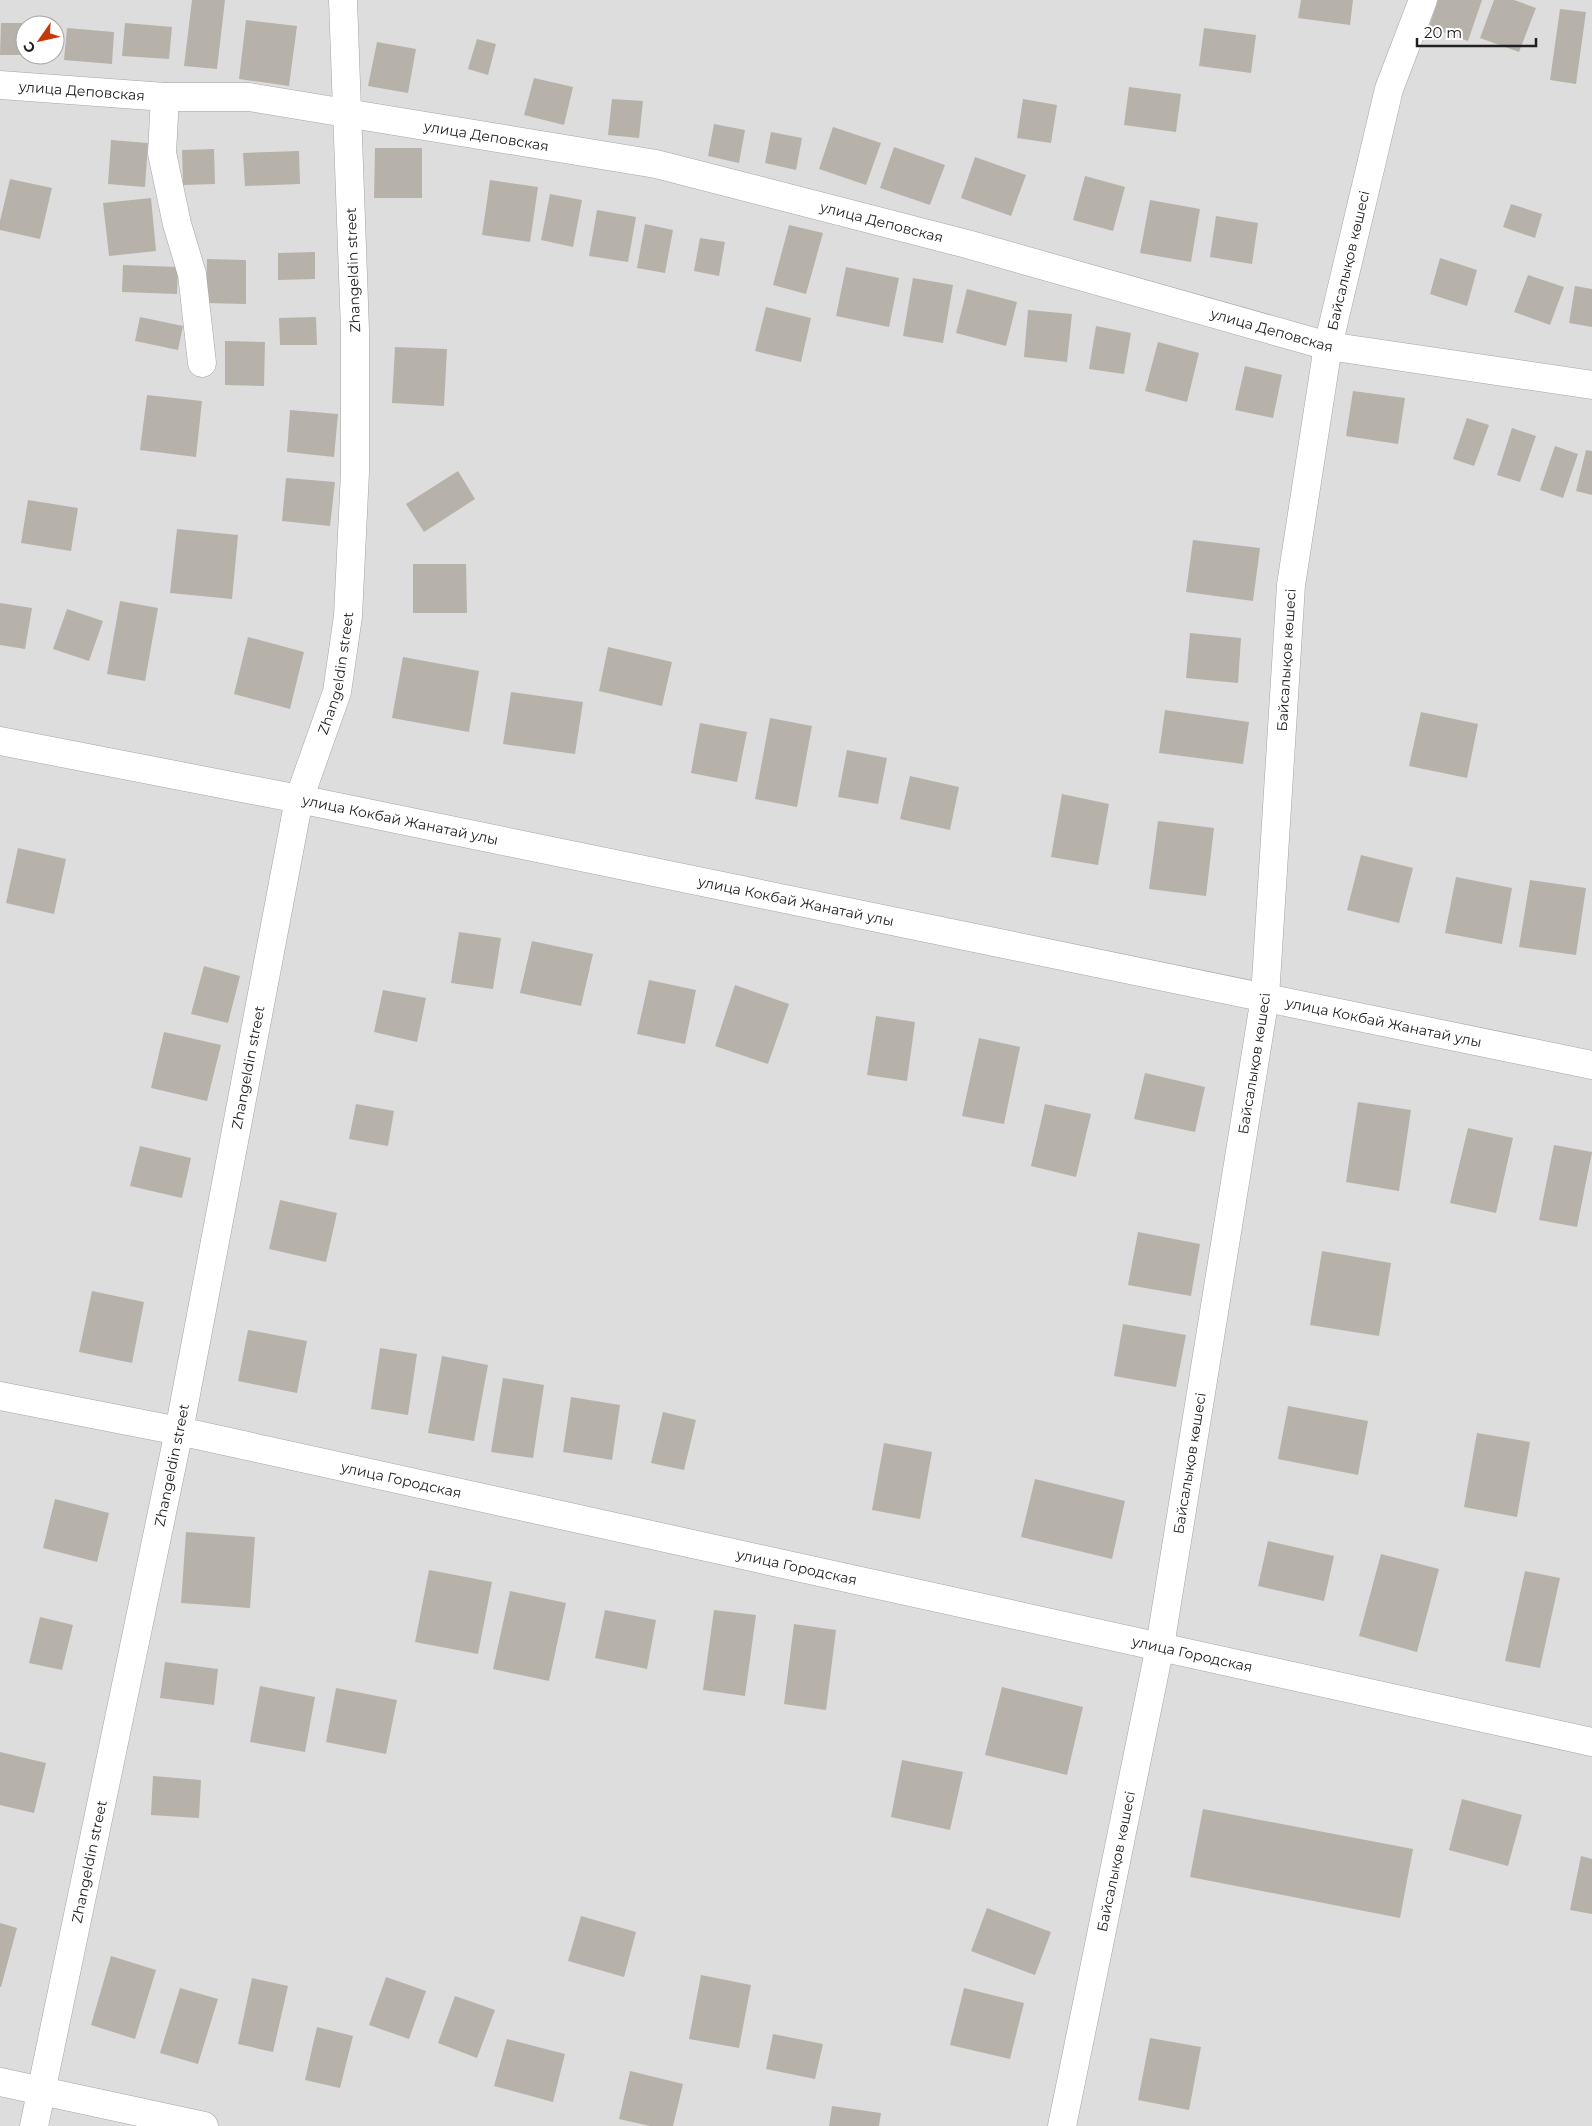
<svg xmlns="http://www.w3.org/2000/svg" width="1592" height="2126" viewBox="0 0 1592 2126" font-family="Montserrat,sans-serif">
<rect width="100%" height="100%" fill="#f0efe7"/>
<path fill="#dedddd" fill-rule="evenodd" d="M0 0H1592V2126H0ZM25 25H55V55H25Z"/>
<path fill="#b6b2a9" d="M192 0H225L217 69 184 66Z
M1301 0H1353L1350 25 1298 18Z
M1438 0H1482L1468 41 1429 27Z
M1494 0H1514L1536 8 1519 52 1480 38Z
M1560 9 1586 12 1576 84 1550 80Z
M246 20 297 26 289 86 239 79Z
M1 23H32V25H25V55H0Z
M125 23 172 27 169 59 122 56Z
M67 28 114 32 112 64 64 60Z
M1204 28 1256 35 1251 73 1199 66Z
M477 39 496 44 488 75 468 69Z
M377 42 416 49 408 93 368 86Z
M534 78 573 87 564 125 524 115Z
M1129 87 1181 94 1176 132 1124 125Z
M612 99 643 101 639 138 608 135Z
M1023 99 1057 105 1051 143 1017 138Z
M714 124 745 130 739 163 708 156Z
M833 127 881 143 866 185 819 169Z
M771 132 802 138 796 170 765 163Z
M111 140 148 143 145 187 108 184Z
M894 147 945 165 930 205 880 188Z
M375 148H422V198H374Z
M214 149 215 184 183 185 182 150Z
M299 151 300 184 245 186 243 153Z
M975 157 1026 175 1011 216 961 198Z
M1085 176 1125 187 1113 231 1073 220Z
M10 179 52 188 40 239 0 230V221Z
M490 180 538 187 530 242 482 235Z
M550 194 582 200 573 247 541 240Z
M151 198 156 251 109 256 103 203Z
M1150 200 1200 209 1191 262 1140 253Z
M1511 204 1542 214 1535 238 1503 227Z
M597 210 636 217 628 262 589 256Z
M1216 216 1258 223 1252 264 1210 257Z
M645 224 673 230 665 273 637 268Z
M789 225 823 233 806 294 773 285Z
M700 238 725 242 719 276 694 271Z
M315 252V279L278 280V253Z
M1440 258 1477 270 1467 306 1430 294Z
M207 259 246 260V304L206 303Z
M123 265 178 267 177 294 122 292Z
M846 267 899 278 889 327 836 316Z
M1528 275 1564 287 1550 325 1514 312Z
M913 278 953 285 943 343 903 336Z
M1575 286 1592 289V327L1569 323Z
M967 289 1017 302 1006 346 956 333Z
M766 307 811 318 801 362 755 351Z
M1028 310 1072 314 1067 362 1024 357Z
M140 317 183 326 178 350 135 341Z
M316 317 317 345H280L279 318Z
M1096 326 1131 333 1124 374 1089 369Z
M225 341 265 342 264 386 225 385Z
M1158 342 1199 353 1187 402 1145 391Z
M395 347 447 349 444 406 392 403Z
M1245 366 1282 375 1273 418 1235 410Z
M1353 391 1405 398 1398 444 1346 436Z
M147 395 202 401 196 457 140 450Z
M290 410 338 414 334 457 287 452Z
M1467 418 1489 425 1474 466 1453 459Z
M1512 428 1536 436 1520 482 1497 475Z
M1555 446 1578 454 1563 498 1540 490Z
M1586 450 1592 451V495L1576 491Z
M458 471 475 499 424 532 406 504Z
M286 478 335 482 330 526 282 521Z
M28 500 78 508 71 551 21 543Z
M177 529 238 535 232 599 170 593Z
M1193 540 1260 548 1253 601 1186 592Z
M413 564H466L467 613H413Z
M120 601 158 608 145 681 107 674Z
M0 603 32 608 25 649 0 645Z
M67 609 103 621 89 661 53 649Z
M1190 633 1241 638 1238 683 1186 678Z
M248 637 304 652 290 709 234 694Z
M608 647 672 662 662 706 599 691Z
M403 657 479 671 469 732 392 718Z
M511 692 583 702 575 754 503 744Z
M1165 710 1249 722 1243 764 1159 753Z
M1421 712 1478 724 1467 778 1409 766Z
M770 718 812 726 797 807 755 799Z
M700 723 747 732 737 782 691 773Z
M847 750 887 758 878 804 838 797Z
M910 776 959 787 950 830 900 819Z
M1062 794 1109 804 1098 865 1051 857Z
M1158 821 1214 828 1206 896 1149 889Z
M18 848 66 859 54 914 6 903Z
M1361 855 1413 868 1399 923 1347 910Z
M1456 877 1512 888 1502 944 1445 933Z
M1530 880 1586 888 1576 955 1519 947Z
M459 932 501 938 493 989 451 983Z
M532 941 593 954 581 1006 520 993Z
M204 966 240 976 228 1023 191 1014Z
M649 980 696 990 685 1044 637 1034Z
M735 985 789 1004 768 1064 715 1046Z
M383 990 426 998 417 1042 374 1032Z
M876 1016 915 1022 907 1081 867 1075Z
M164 1032 221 1045 207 1101 151 1088Z
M979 1038 1020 1047 1004 1124 962 1116Z
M1145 1073 1205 1087 1195 1132 1134 1119Z
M1358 1102 1411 1110 1399 1191 1346 1182Z
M356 1104 394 1111 388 1146 349 1139Z
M1045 1104 1091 1114 1076 1177 1031 1166Z
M1468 1128 1513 1138 1496 1213 1450 1203Z
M1554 1145 1592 1152 1577 1227 1539 1220Z
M140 1146 191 1158 182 1198 130 1186Z
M280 1200 337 1213 326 1262 269 1249Z
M1138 1232 1200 1244 1191 1296 1128 1285Z
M1322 1251 1391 1263 1379 1336 1310 1325Z
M92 1291 144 1302 132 1363 79 1352Z
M1123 1324 1186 1335 1176 1387 1114 1376Z
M248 1330 307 1341 297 1393 238 1381Z
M380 1348 417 1354 408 1415 371 1409Z
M442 1356 488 1365 474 1441 428 1433Z
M503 1378 544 1385 533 1458 491 1452Z
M571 1397 620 1405 612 1460 563 1452Z
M1288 1406 1368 1421 1358 1475 1278 1459Z
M663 1412 696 1420 684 1470 651 1463Z
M1477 1433 1530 1442 1517 1517 1464 1507Z
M884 1443 932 1452 920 1519 872 1510Z
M1035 1479 1125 1501 1112 1559 1021 1537Z
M55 1499 109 1513 97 1562 43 1548Z
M186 1532 255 1537 250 1608 181 1603Z
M1268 1541 1334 1556 1324 1601 1258 1586Z
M1381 1554 1439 1569 1417 1652 1359 1636Z
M429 1570 492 1582 478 1654 415 1642Z
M1525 1571 1560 1578 1540 1668 1505 1661Z
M510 1591 566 1603 549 1681 493 1669Z
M605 1610 656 1620 647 1669 595 1658Z
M714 1610 756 1615 745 1696 703 1690Z
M40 1617 73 1625 62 1670 29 1663Z
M794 1624 836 1630 826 1710 784 1704Z
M165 1662 218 1669 214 1705 160 1698Z
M260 1686 315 1697 305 1752 250 1742Z
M1002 1687 1083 1707 1067 1775 985 1755Z
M336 1688 397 1700 386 1754 326 1742Z
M0 1752 46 1763 34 1813 0 1805Z
M902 1760 963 1772 950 1830 891 1817Z
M153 1776 201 1780 199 1818 151 1815Z
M1462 1799 1522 1815 1508 1866 1449 1850Z
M1203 1809 1413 1849 1400 1918 1190 1877Z
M1581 1856 1592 1859V1914L1570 1910Z
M987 1908 1051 1932 1035 1975 971 1951Z
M581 1916 636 1932 624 1977 568 1961Z
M0 1923 17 1928 1 1987H0Z
M111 1956 156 1970 135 2039 91 2025Z
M701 1975 751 1985 739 2048 689 2039Z
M386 1977 426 1991 409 2039 369 2025Z
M252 1978 288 1986 273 2052 238 2044Z
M180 1988 218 1999 198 2064 160 2053Z
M964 1988 1024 2003 1010 2059 950 2045Z
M455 1996 495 2010 477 2058 438 2043Z
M317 2027 353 2036 340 2088 305 2080Z
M773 2034 823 2044 815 2079 766 2069Z
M1150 2038 1201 2047 1189 2110 1138 2100Z
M507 2039 565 2054 553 2102 494 2086Z
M630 2071 683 2084 673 2126H650L619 2119Z
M832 2106 881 2113 879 2126H829Z"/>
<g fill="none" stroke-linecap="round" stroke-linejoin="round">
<g stroke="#a4a4a4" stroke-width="29">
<g id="minor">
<path id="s1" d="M0 85 165 97H249L656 164 967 244 1328 346 1592 385"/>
<path d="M165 97 162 153 177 224 192 274 202 363"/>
<path id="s2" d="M0 741 299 799 1592 1065"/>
<path id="s3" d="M0 1396 179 1431 1592 1742"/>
<path d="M0 2082 204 2126"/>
<path id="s4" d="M34 2126 179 1431 299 799 337 692 348 616 355 472V330L343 0"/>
<path id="s5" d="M1062 2126 1160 1646 1265 997 1291 585 1328 346 1389 89 1423 0"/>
</g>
</g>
<use href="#minor" stroke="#fff" stroke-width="28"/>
</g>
<g text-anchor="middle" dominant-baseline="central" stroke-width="4" stroke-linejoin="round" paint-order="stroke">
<g font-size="14" fill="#202020" stroke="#fff">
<text stroke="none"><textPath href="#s1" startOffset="82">улица Деповская</textPath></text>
<text stroke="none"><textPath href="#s1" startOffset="490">улица Деповская</textPath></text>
<text stroke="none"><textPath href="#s1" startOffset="895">улица Деповская</textPath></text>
<text stroke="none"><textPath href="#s5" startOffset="1890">Байсалықов көшесі</textPath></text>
<text transform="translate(353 270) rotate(-92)">Zhangeldin street</text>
<text stroke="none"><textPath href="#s1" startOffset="1300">улица Деповская</textPath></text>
<text stroke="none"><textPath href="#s5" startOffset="1485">Байсалықов көшесі</textPath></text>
<text stroke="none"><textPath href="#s4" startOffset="1485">Zhangeldin street</textPath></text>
<text stroke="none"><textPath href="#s2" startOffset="408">улица Кокбай Жанатай улы</textPath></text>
<text stroke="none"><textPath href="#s2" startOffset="812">улица Кокбай Жанатай улы</textPath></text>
<text stroke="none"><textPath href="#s2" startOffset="1412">улица Кокбай Жанатай улы</textPath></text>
<text stroke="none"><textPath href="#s5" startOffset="1080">Байсалықов көшесі</textPath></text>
<text stroke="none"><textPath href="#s4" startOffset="1080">Zhangeldin street</textPath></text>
<text stroke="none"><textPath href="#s5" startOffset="675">Байсалықов көшесі</textPath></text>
<text stroke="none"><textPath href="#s4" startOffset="675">Zhangeldin street</textPath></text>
<text stroke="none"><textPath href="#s3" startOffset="410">улица Городская</textPath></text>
<text stroke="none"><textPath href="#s3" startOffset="815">улица Городская</textPath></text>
<text stroke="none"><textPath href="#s3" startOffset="1220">улица Городская</textPath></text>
<text stroke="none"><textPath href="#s5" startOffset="270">Байсалықов көшесі</textPath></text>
<text stroke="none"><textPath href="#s4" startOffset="270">Zhangeldin street</textPath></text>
</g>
</g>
<g transform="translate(40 40) rotate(236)"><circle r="24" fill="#ffffff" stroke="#a6a6a6"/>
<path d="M0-4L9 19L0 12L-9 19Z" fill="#c83708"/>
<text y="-8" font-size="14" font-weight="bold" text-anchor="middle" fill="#202020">С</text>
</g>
<path d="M1417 38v8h119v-8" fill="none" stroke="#202020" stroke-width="2.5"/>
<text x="1424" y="38" font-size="15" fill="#202020" stroke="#ffffff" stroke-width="4" paint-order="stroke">20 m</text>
</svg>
